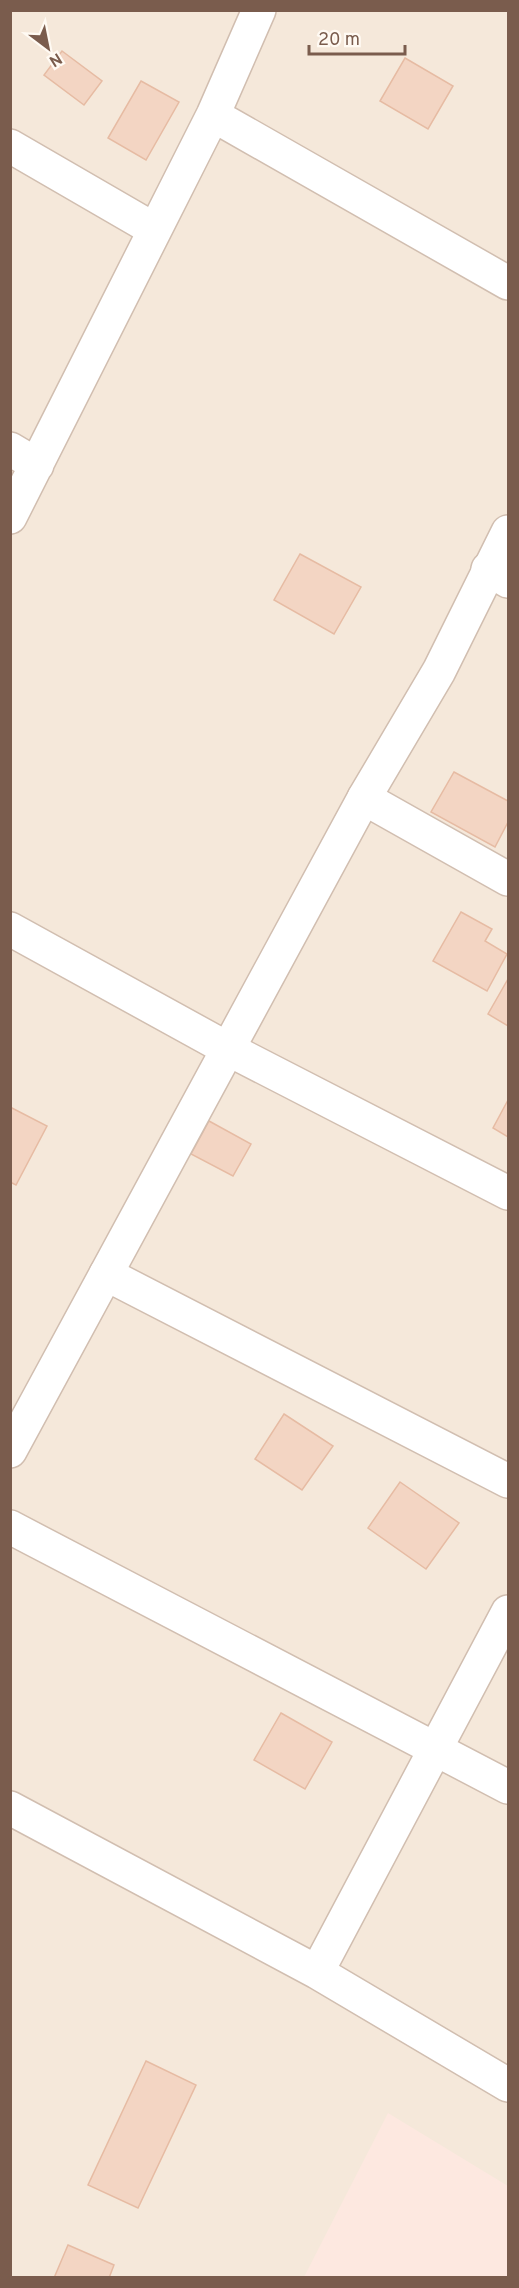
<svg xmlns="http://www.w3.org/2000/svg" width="519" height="2288" viewBox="0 0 519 2288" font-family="Overpass,sans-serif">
<rect width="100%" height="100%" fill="#fdf6ec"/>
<path fill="#f5e8da" d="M11 11H508V2277H11Z"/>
<path fill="#fde8e0" d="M388 2113 508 2186V2277H304Z"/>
<path fill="#f3d5c3" stroke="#e6bba3" stroke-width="1.5" d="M62 51 102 81 84 105 44 75Z
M405 58 453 86 428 129 380 101Z
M141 81 179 102 146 160 108 138Z
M300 554 361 587 334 634 274 600Z
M454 772 508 801V822L495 847 431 812Z
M461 912 492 929 485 941 507 954 487 991 433 961Z
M508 979V1026L488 1014Z
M508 1100V1137L493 1128Z
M10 1107 47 1126 16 1185 10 1182Z
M209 1121 251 1144 233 1176 191 1154Z
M284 1414 333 1446 302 1490 255 1459Z
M400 1482 459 1523 426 1569 368 1528Z
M281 1713 332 1742 305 1789 254 1760Z
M146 2061 196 2085 138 2208 88 2185Z
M68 2245 114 2265 109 2278H54Z"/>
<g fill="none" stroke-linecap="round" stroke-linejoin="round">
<g stroke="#d1beb0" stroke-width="36">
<path id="minor" d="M213 115 508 283
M10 146 155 230
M10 449 37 465
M10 517 213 115 259 10
M488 569 508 581
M364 798 508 879
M10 929 228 1049 508 1193
M106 1274 508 1481
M10 1527 508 1787
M10 1808 317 1972 508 2085
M317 1972 508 1612"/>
</g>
<g stroke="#d1beb0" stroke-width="36">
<path id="tertiary" d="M10 1451 364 798 439 671 508 532"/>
</g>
<use href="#minor" stroke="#fff" stroke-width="33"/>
<use href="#tertiary" stroke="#fff" stroke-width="33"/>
</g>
<rect width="519" height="2288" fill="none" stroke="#7a5c4d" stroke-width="24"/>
<g transform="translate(48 48) rotate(148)" stroke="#fffaf3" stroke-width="4.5" paint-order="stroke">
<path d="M0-4.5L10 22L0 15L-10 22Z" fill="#7a5c4d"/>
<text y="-9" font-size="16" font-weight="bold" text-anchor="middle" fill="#7a5c4d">N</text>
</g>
<path d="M309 45v9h96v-9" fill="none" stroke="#7a5c4d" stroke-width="3"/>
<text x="318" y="45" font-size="18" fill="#7a5c4d" stroke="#fffaf3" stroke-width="4.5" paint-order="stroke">20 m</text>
</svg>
